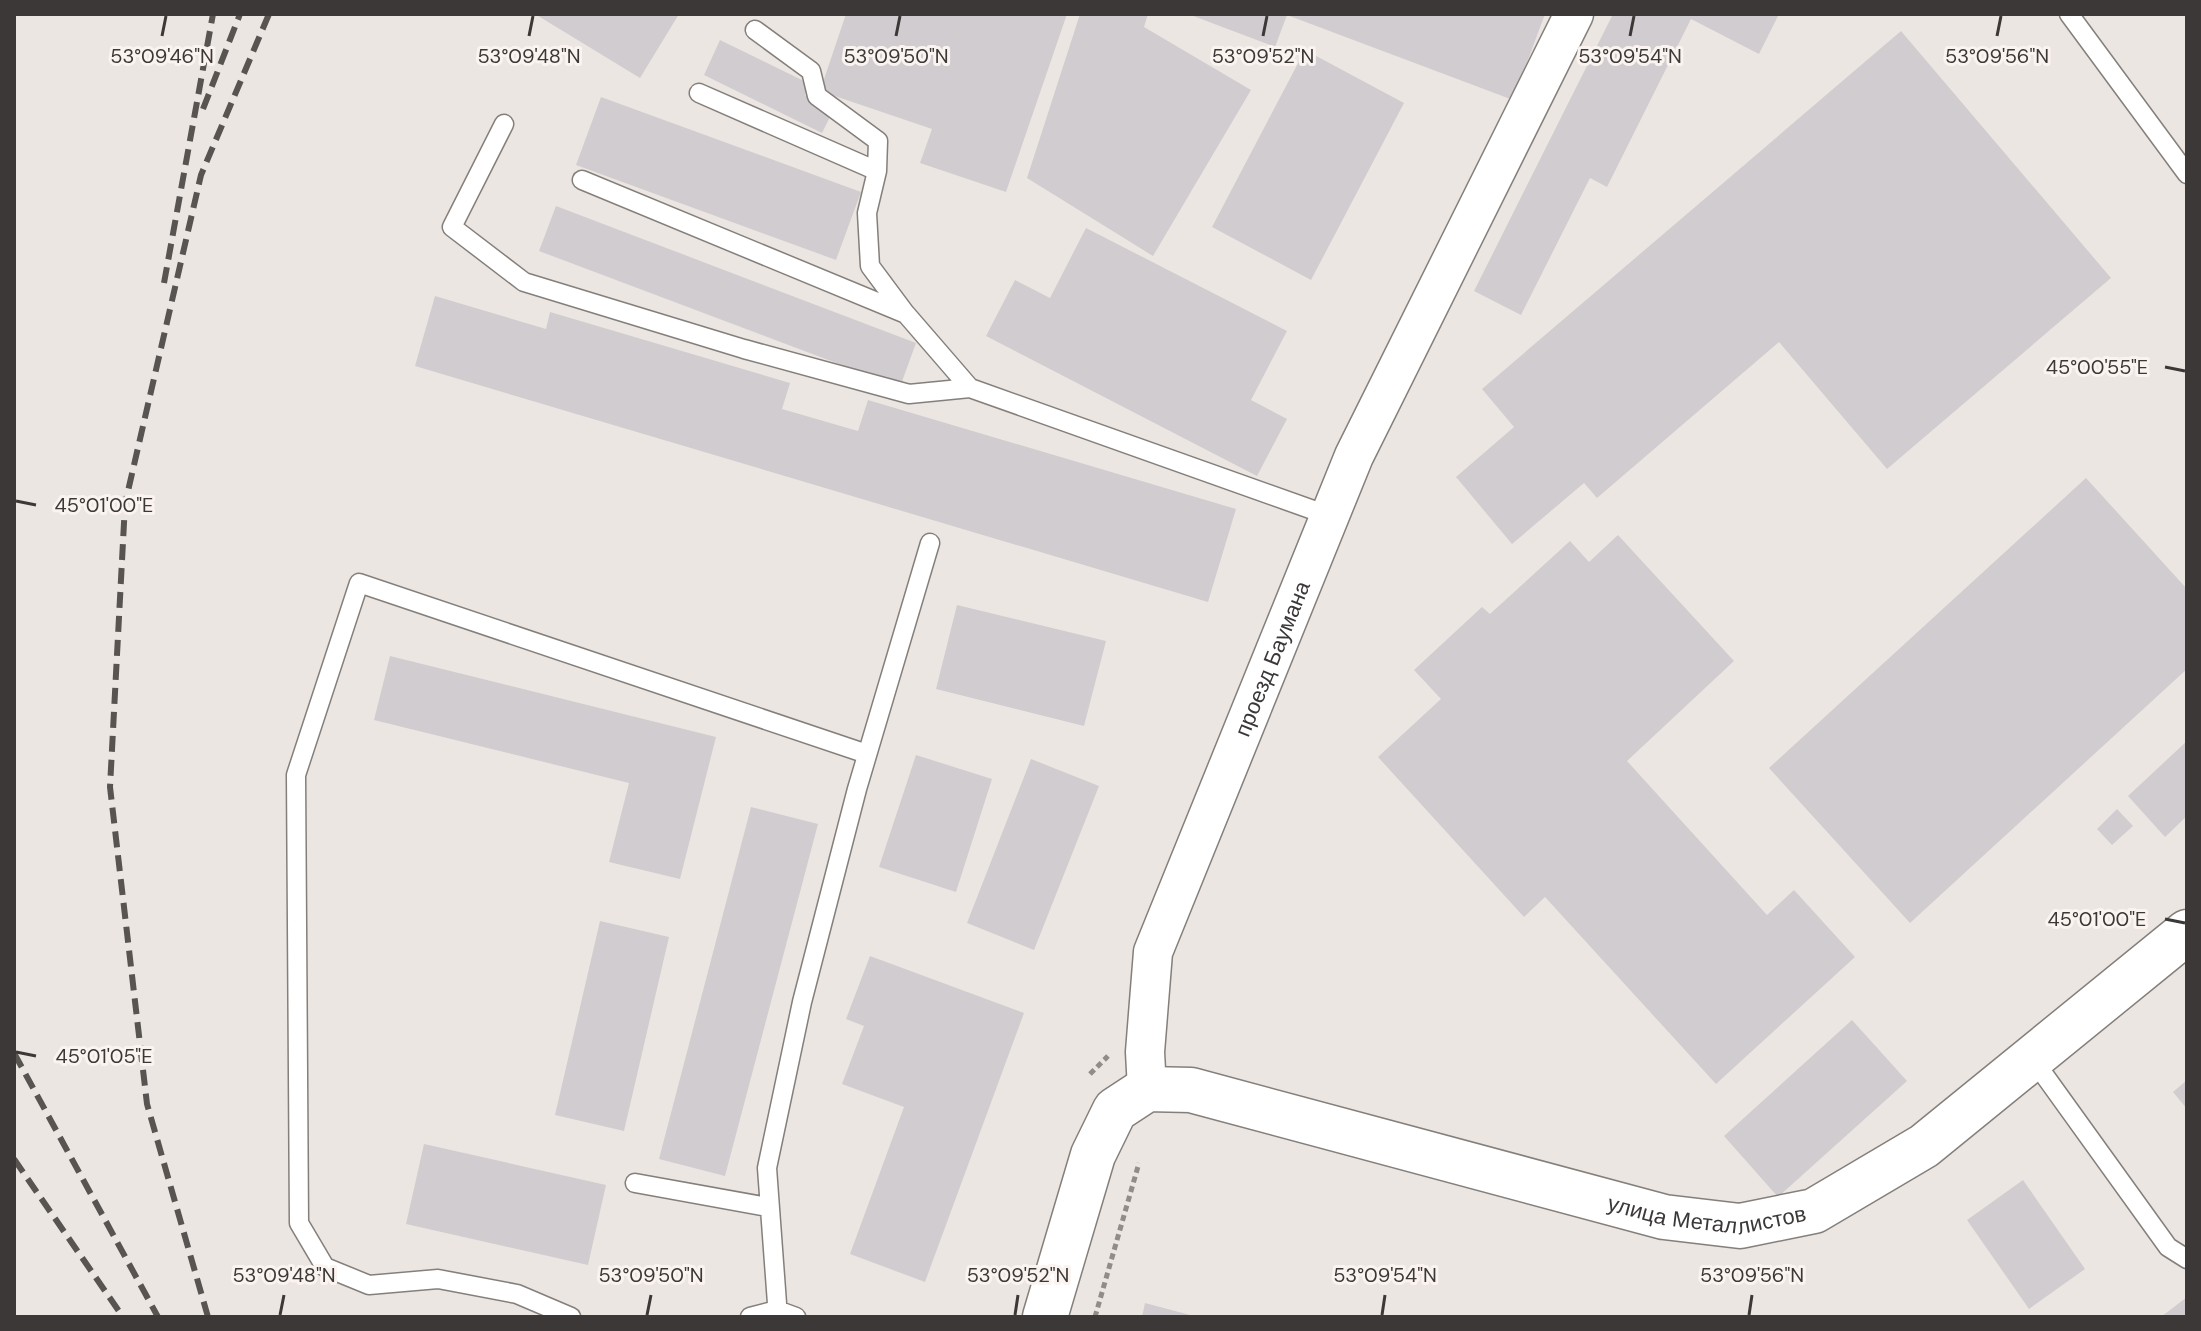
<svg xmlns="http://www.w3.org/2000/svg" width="2201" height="1331" viewBox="0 0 2201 1331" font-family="'DM Sans',sans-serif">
<rect width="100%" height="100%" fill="#ece6e2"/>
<path fill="#d1ccd0" d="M535 14H679L640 78Z
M846 14H1067L1006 192 920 163 932 129 820 91Z
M1080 14H1148L1144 27 1251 90 1153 256 1027 178Z
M1188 14H1545L1513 100 1287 15 1275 47Z
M1613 14H1779L1759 54 1691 19 1607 187 1590 178 1521 315 1474 291Z
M1901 31 2111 278 1887 469 1779 342 1597 498 1584 483 1512 544 1456 477 1514 427 1482 389Z
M720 40 810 84 805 95 834 109 822 133 704 75Z
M1305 50 1404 103 1311 280 1212 227Z
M601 97 861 192 836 260 576 165Z
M556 206 916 343 900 387 539 251Z
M1086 228 1287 331 1251 400 1287 419 1257 476 986 336 1015 280 1050 298Z
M435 296 546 329 550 312 790 383 782 409 858 431 868 400 1236 509 1208 602 415 366Z
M2086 478 2187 589V669L1910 923 1769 768Z
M1618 535 1734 661 1627 761 1767 915 1794 890 1855 957 1716 1084 1545 897 1524 917 1378 757 1441 699 1414 670 1482 607 1490 614 1570 541 1589 562Z
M957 605 1106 641 1084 726 936 689Z
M390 656 716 737 680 879 609 862 629 783 374 720Z
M2187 741V816L2165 837 2128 796Z
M916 755 992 779 956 892 879 867Z
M1031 759 1099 786 1034 950 967 923Z
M751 807 818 824 725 1176 659 1159Z
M2117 809 2133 826 2112 845 2097 829Z
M600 921 669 937 624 1131 555 1115Z
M870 956 1024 1013 925 1282 850 1254 904 1107 842 1084 864 1026 846 1019Z
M1852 1020 1907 1081 1778 1197 1724 1136Z
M2187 1080V1109L2173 1092Z
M424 1144 606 1185 588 1265 406 1224Z
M2023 1180 2085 1269 2029 1309 1967 1220Z
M2187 1297V1317H2161Z
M1145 1303 1194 1316 1193 1317H1142Z"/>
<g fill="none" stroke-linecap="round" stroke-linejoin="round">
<g stroke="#847f7b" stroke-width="21">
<path id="lane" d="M2069 14 2187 174
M755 30 811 71 817 96 878 141 877 171
M699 93 877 171 867 213 870 266 905 313
M504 124 452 227 524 282 744 349 909 394 970 388
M582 180 906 314 970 388 1330 516
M2032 1058 2168 1247 2187 1259
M635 1183 768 1207
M571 1317 517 1294 438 1279 369 1285 325 1267 299 1223 296 775 359 583 867 754
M750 1317 777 1310 796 1317
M778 1317 767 1168 802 1002 857 789 930 543"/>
</g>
<g stroke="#847f7b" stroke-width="41">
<g id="street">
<path id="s1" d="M1147 1089 1145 1052 1153 952 1354 456 1574 14"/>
</g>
</g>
<g stroke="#847f7b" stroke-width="47">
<g id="secondary">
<path id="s2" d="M1045 1317 1093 1155 1115 1110 1147 1089 1191 1090 1664 1217 1740 1226 1814 1211 1924 1146 2187 932"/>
</g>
</g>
<path stroke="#918c8a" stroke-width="5" stroke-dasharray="6 4" stroke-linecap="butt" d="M1090 1074 1108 1056
M1095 1317 1139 1163"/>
<use href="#lane" stroke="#fff" stroke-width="18"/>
<use href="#street" stroke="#fff" stroke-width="38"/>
<use href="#secondary" stroke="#fff" stroke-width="44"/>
<path stroke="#575452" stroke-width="6" stroke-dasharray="16 8" stroke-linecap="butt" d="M203 109 240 14
M164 283 213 14
M14 1053 158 1317
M14 1159 123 1317
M208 1317 147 1104 110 787 125 504 201 175 269 14"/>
</g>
<path fill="none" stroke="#3b3837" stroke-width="3" d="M162 36 166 16M529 36 533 16M896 36 900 16M1263 36 1267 16M1630 36 1634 16M1997 36 2001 16M2165 367 2185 371M16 501 36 505M2165 919 2185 923M16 1052 36 1056M280 1315 284 1295M647 1315 651 1295M1015 1315 1018 1295M1382 1315 1385 1295M1749 1315 1752 1295"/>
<g text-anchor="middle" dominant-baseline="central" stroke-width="6" stroke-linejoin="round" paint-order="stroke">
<g font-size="22" fill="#3b3837" stroke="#faf3f0">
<text stroke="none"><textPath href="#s1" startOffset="454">проезд Баумана</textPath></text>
<text stroke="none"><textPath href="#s2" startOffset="834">улица Металлистов</textPath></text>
</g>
</g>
<g font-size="20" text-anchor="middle" fill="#3b3837" stroke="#faf3f0" stroke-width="6" stroke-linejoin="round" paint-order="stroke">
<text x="529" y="63">53°09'48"N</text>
<text x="896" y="63">53°09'50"N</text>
<text x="1263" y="63">53°09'52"N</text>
<text x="1630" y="63">53°09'54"N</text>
<text x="1997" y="63">53°09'56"N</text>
<text x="162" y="63">53°09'46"N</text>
<text x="2097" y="374">45°00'55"E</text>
<text x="104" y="512">45°01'00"E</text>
<text x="2097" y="926">45°01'00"E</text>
<text x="104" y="1063">45°01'05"E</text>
<text x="284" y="1282">53°09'48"N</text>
<text x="651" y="1282">53°09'50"N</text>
<text x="1018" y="1282">53°09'52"N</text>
<text x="1385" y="1282">53°09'54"N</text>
<text x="1752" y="1282">53°09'56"N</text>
</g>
<rect width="2201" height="1331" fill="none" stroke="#3b3837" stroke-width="32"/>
</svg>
